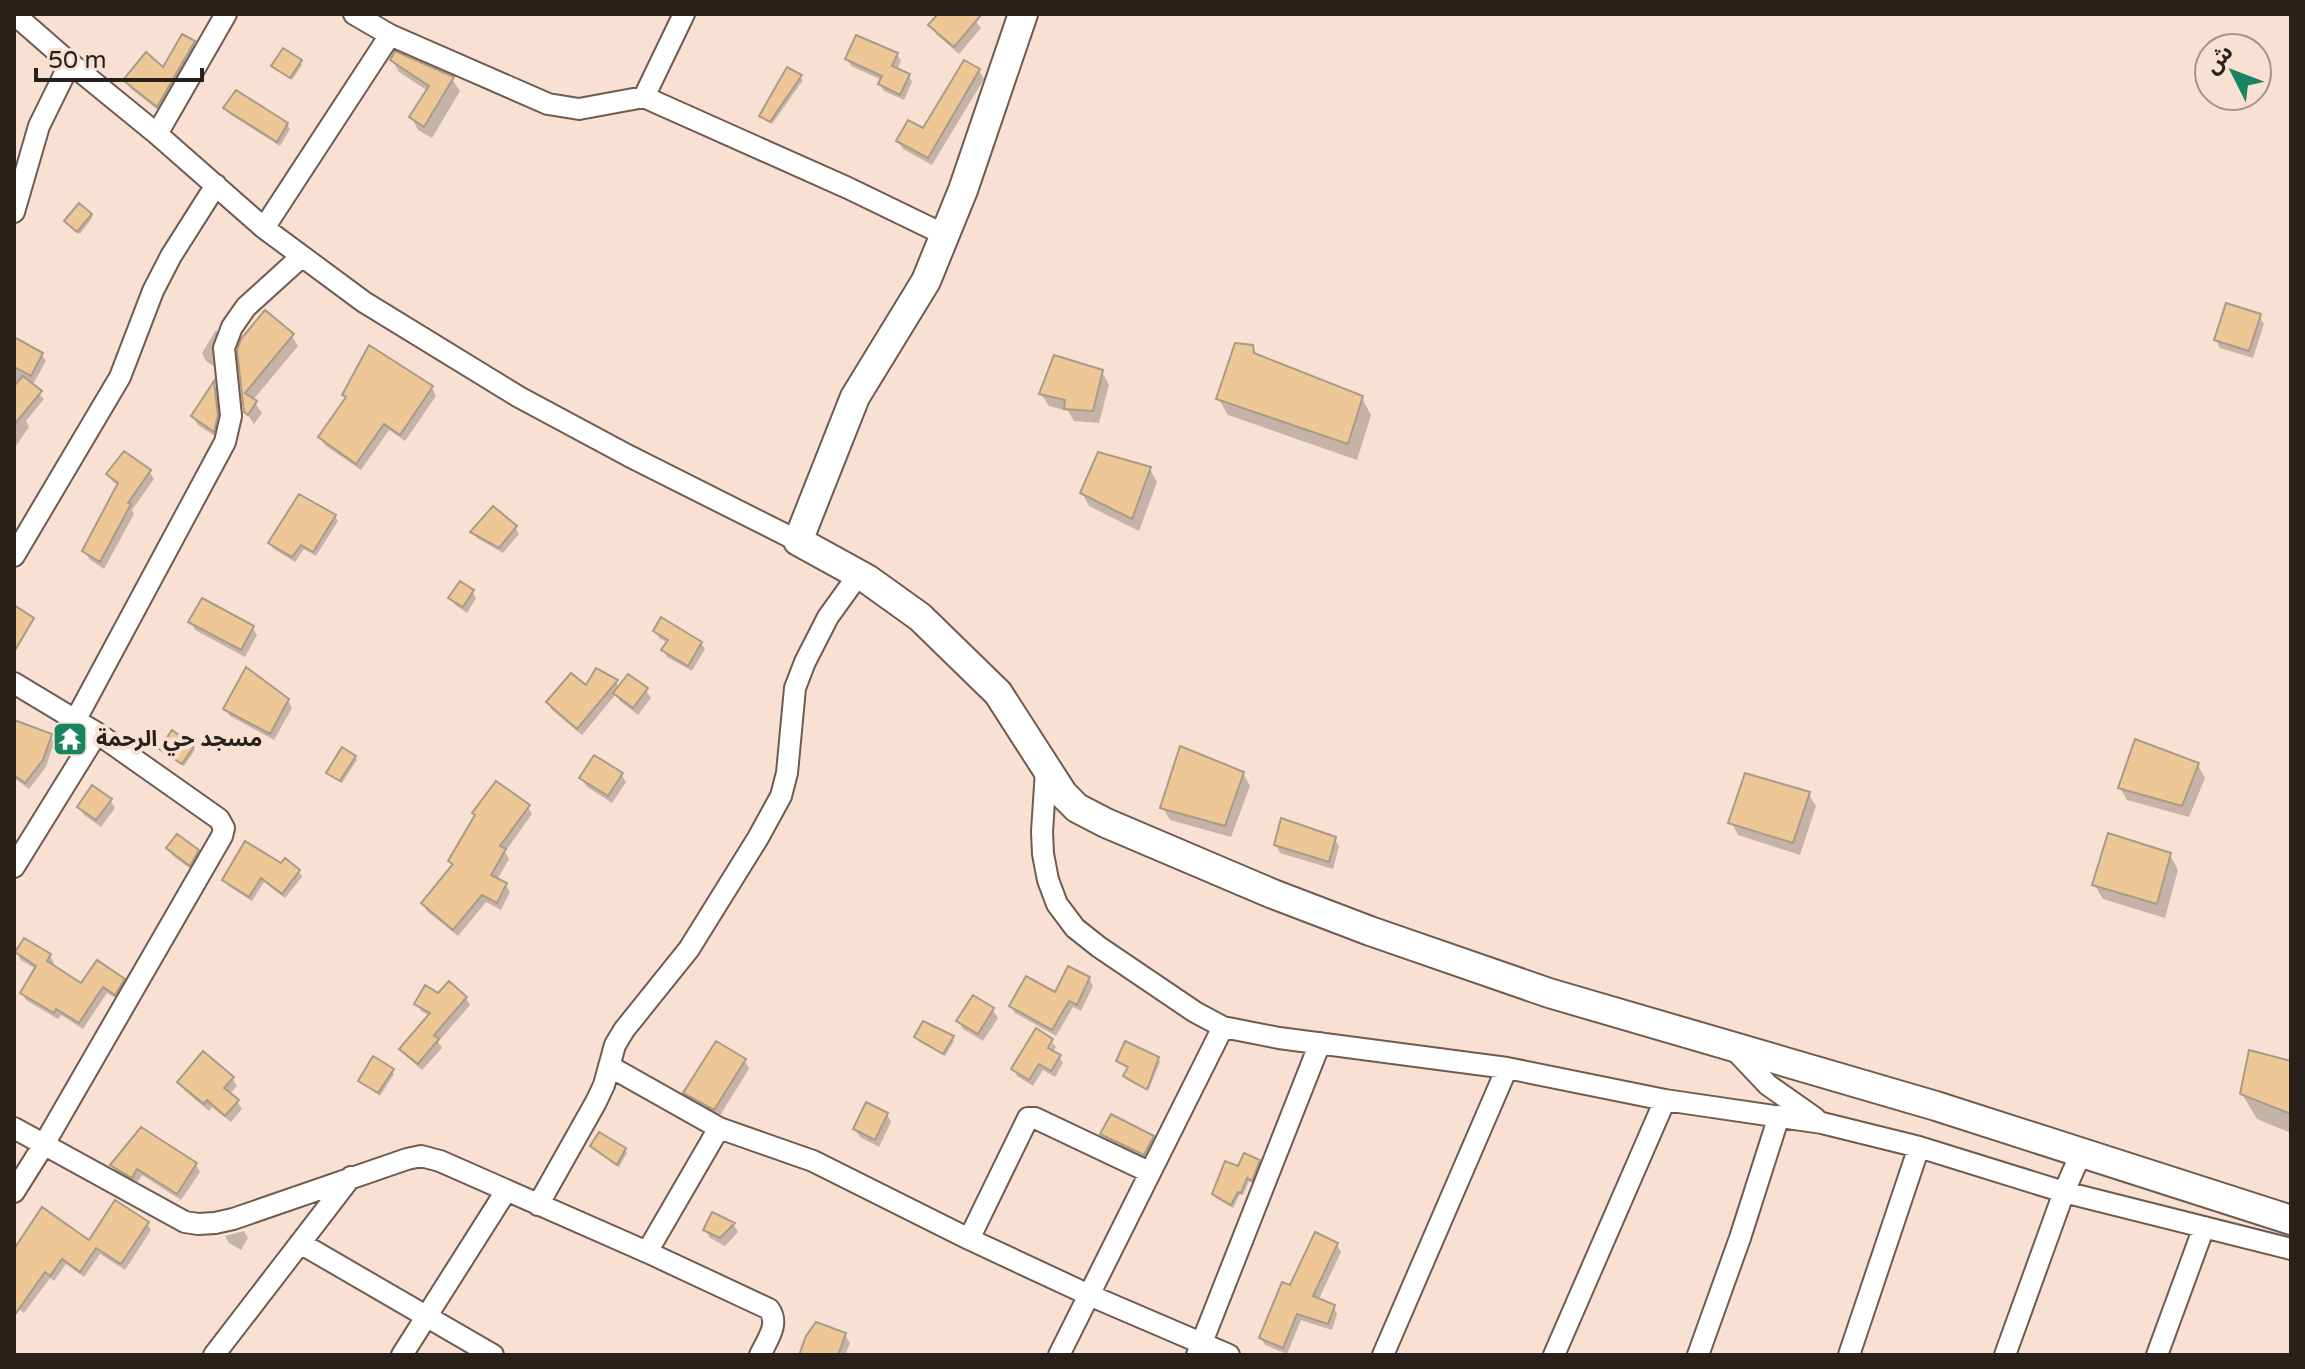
<svg xmlns="http://www.w3.org/2000/svg" width="2305" height="1369" viewBox="0 0 2305 1369" font-family="'Varela Round','Noto Sans Arabic',sans-serif">
<rect width="100%" height="100%" fill="#f8e0d2"/>
<path fill="#0003" d="M941 14H970L981 28 959 54 936 34 931 26Z
M194 43 199 51 162 113 130 88 126 80 163 70Z
M897 54 901 61 897 70 909 76 912 82 904 100 884 91 880 84 882 80 851 66 847 59Z
M392 60 452 79 460 91 432 138 418 130 411 117 428 91 399 72Z
M300 62 302 65 292 80 274 66Z
M964 62 979 71 984 79 932 165 903 149 898 141 924 131Z
M787 69 803 80 772 124 761 116Z
M225 108 287 124 290 129 280 146 228 113Z
M91 215 92 218 80 234 66 222Z
M2259 316 2264 324 2253 358 2220 348 2216 340Z
M216 330 221 338 215 358V367L206 361 202 353Z
M292 336 298 346 253 400 262 413 254 424 246 412 239 350Z
M14 339 42 355 46 361 32 386 44 399 26 421 29 427 14 449Z
M1252 347 1257 357 1362 398 1371 415 1357 460 1228 415 1218 398Z
M1102 372 1109 385 1099 423 1074 421 1068 411 1049 406 1041 394Z
M214 385 218 391 221 425 218 438 198 425 193 417Z
M432 388 436 396 405 441 389 430 361 470 325 445 320 437 347 400 344 395Z
M1150 469 1157 482 1139 531 1089 506 1082 493Z
M149 471 154 479 132 510 134 514 104 569 89 559 85 551 119 486 113 482 109 475Z
M335 516 338 521 316 556 304 549 295 562 274 549 270 543Z
M515 527 519 534 503 553 477 538 473 532Z
M472 591 476 598 467 613 454 604 450 598Z
M191 622 252 627 257 635 245 657 195 630Z
M655 631 701 643 705 649 692 671 667 657 664 651 668 643 659 638Z
M616 682 620 688 646 690 651 698 638 715 620 701 616 694 582 735 552 710 548 703 586 688Z
M288 700 292 708 274 740 230 716 225 709Z
M14 721 50 736 54 742 46 767 29 789 14 778Z
M193 747 195 750 184 766 161 750Z
M355 757 357 760 342 783 330 776 328 773Z
M2198 765 2205 778 2189 817 2127 800 2120 788Z
M1243 773 1250 786 1231 837 1170 820 1163 808Z
M621 774 626 782 612 803 586 786 582 778Z
M1808 793 1816 806 1800 855 1738 835 1731 822Z
M110 800 115 808 101 827 84 815 79 807Z
M528 807 532 814 505 852 509 859 497 880 506 885 510 892 501 910 486 902 458 936 427 911 423 904 453 866 450 861Z
M1334 838 1339 846 1333 869 1280 853 1276 845Z
M168 848 197 851 202 859 195 872 173 856Z
M2170 855 2178 870 2165 918 2103 899 2094 884Z
M282 866 299 871 302 877 285 898 264 882 252 901 227 885 224 880Z
M17 953 50 956 54 963 52 966 82 985 123 980 127 987 120 1001 107 993 83 1029 61 1015 58 1019 26 1000 22 993 36 969 21 960Z
M1089 979 1093 986 1081 1011 1073 1007 1056 1036 1015 1013 1011 1006 1056 995Z
M439 996 466 998 470 1005 438 1042 442 1048 422 1070 406 1056 401 1049 430 1016 421 1011 417 1004Z
M993 1010 998 1018 983 1041 963 1029 959 1021Z
M917 1037 952 1038 954 1041 945 1056 918 1041Z
M1050 1041 1044 1058 1053 1043 1056 1047 1052 1053 1059 1057 1063 1063 1055 1077 1043 1070 1033 1086 1017 1076 1014 1069Z
M1158 1058 1160 1062 1148 1091 1127 1080 1125 1076 1129 1069 1120 1064 1118 1061Z
M745 1061 749 1069 719 1117 690 1101 686 1093Z
M2291 1063V1133L2257 1119 2242 1094Z
M392 1071 394 1074 380 1096 360 1081Z
M232 1078 237 1086 229 1095 237 1101 242 1109 231 1122 212 1107 209 1111 184 1090 180 1082Z
M887 1114 891 1122 879 1147 860 1137 855 1129Z
M1102 1134 1152 1138 1156 1145 1148 1161 1107 1142Z
M592 1146 625 1150 627 1153 619 1167Z
M1259 1161 1261 1165 1253 1183 1249 1181 1243 1195 1240 1194 1233 1208 1216 1198 1214 1194 1239 1169Z
M112 1165H196L200 1172 181 1200 142 1175 136 1184 116 1172Z
M713 1215 734 1225 738 1232 725 1246 710 1238 706 1230Z
M147 1223 151 1230 125 1270 100 1254 84 1277 66 1264 54 1281 50 1278 24 1313 14 1305V1265Z
M244 1231 248 1238 241 1250 229 1243 225 1236Z
M1337 1245 1341 1252 1318 1301 1333 1306 1337 1314 1332 1330 1301 1320 1287 1354 1265 1345 1261 1338 1291 1287Z
M845 1335 850 1343 845 1355H802Z"/>
<path fill="#edc896" stroke="#a99b88" stroke-width="2" d="M938 14H982L954 47 928 25Z
M182 34 195 41 157 107 123 80 146 52 163 67Z
M856 35 898 53 892 66 910 74 900 95 878 84 882 76 845 59Z
M283 48 302 60 290 78 271 66Z
M395 51 454 77 424 127 409 117 429 86 390 60Z
M964 60 980 69 928 158 896 141 908 120 923 128Z
M787 67 802 75 770 122 759 116Z
M236 90 288 123 277 142 223 108Z
M79 203 92 214 77 232 64 221Z
M2226 303 2261 314 2249 351 2214 340Z
M265 310 294 334 245 393 257 401 248 415 244 412 237 350 241 339Z
M14 337 43 353 31 376 14 367Z
M1235 343 1253 345 1254 353 1363 396 1348 444 1216 399Z
M369 345 433 386 400 435 384 424 356 464 318 437 346 397 342 395Z
M1054 355 1103 370 1093 411 1064 409 1065 400 1039 394Z
M23 376 42 391 14 425V386Z
M214 381 218 415 214 432 191 416Z
M124 451 151 470 128 503 131 504 100 562 82 551 118 483 106 474Z
M1098 452 1151 467 1132 519 1080 493Z
M299 494 336 515 313 552 301 545 292 557 268 543Z
M493 506 517 526 499 548 470 532Z
M460 581 474 590 463 607 448 598Z
M202 598 254 626 241 650 188 622Z
M14 605 34 618 14 652Z
M661 617 702 642 688 666 661 650 668 640 653 631Z
M246 667 289 699 270 734 223 709Z
M596 668 618 680 577 729 546 702 571 673 586 685Z
M628 674 648 688 633 708 613 693Z
M14 720 52 734 43 760 25 783 14 775Z
M172 730 194 746 182 764 159 749Z
M2135 739 2199 763 2182 806 2118 788Z
M1180 746 1244 772 1225 826 1160 808Z
M342 747 356 756 340 781 326 773Z
M594 755 623 773 608 796 579 778Z
M1745 773 1810 792 1793 843 1728 823Z
M496 781 530 805 500 846 506 849 491 875 507 883 497 903 482 895 453 930 421 903 453 864 448 861 475 815 472 813Z
M92 785 112 799 96 820 77 807Z
M1281 818 1336 837 1329 862 1274 845Z
M2108 833 2171 853 2157 904 2092 885Z
M177 834 199 850 190 866 166 848Z
M245 841 281 863 285 858 300 870 282 894 261 878 249 897 222 880Z
M24 938 51 954 47 961 81 983 97 960 125 979 115 995 103 987 79 1023 56 1009 54 1013 20 993 36 966 15 952Z
M1068 966 1090 977 1077 1005 1069 1001 1052 1030 1009 1006 1026 976 1055 992Z
M449 981 467 997 434 1035 439 1039 418 1064 399 1049 430 1013 414 1004 425 985 438 993Z
M973 995 994 1008 978 1034 956 1021Z
M923 1021 954 1036 943 1054 914 1037Z
M1036 1028 1053 1039 1048 1048 1061 1055 1051 1071 1039 1064 1029 1080 1011 1069Z
M716 1041 746 1059 714 1110 683 1093Z
M1125 1041 1159 1057 1148 1087 1146 1089 1123 1076 1128 1067 1116 1061Z
M2249 1050 2291 1061V1114L2240 1094Z
M203 1051 234 1077 224 1088 239 1100 225 1116 207 1100 204 1104 177 1082Z
M373 1056 394 1069 378 1093 358 1081Z
M866 1102 888 1113 875 1140 853 1129Z
M1111 1114 1154 1136 1144 1155 1100 1134Z
M141 1127 197 1163 177 1194 137 1169 132 1178 110 1165Z
M599 1132 626 1148 617 1165 590 1146Z
M1244 1153 1260 1160 1252 1181 1247 1178 1241 1193 1238 1192 1231 1205 1212 1194 1225 1161 1238 1166Z
M115 1200 149 1222 121 1264 96 1248 80 1272 62 1259 50 1276 45 1272 14 1316V1249L42 1207 89 1240Z
M712 1212 735 1223 720 1238 703 1230Z
M1315 1232 1338 1243 1313 1296 1335 1305 1328 1324 1297 1314 1283 1348 1259 1338 1282 1282 1290 1285Z
M816 1322 846 1333 838 1355H799L806 1336Z"/>
<g fill="none" stroke-linecap="round" stroke-linejoin="round">
<g stroke="#6f5b4f" stroke-width="24">
<path id="street" d="M14 14 70 63 157 134 264 228 364 302 519 397 629 456 798 541
M354 14 390 35 548 104 579 109 644 97 848 188 945 235
M644 97 684 14
M157 134 226 14
M14 212 39 126 70 63
M264 228 390 35
M14 556 120 377 153 291 171 256 216 185
M14 683 97 733 219 819 224 828 222 836 43 1146 14 1192
M76 719 225 442 231 416 224 348 232 327 246 307 301 257
M1046 770 1042 832 1043 854 1048 880 1057 904 1075 928 1099 947 1195 1012 1223 1027 1279 1038 1507 1068 1665 1100 1822 1123 1919 1147 2064 1192 2291 1249
M14 867 97 733
M1732 1047 1768 1085 1815 1118
M609 1066 719 1128 813 1161 969 1239 1089 1295 1229 1355
M14 1128 185 1222 198 1224 215 1223 233 1219 407 1159 421 1156 440 1161 647 1252 769 1309C780 1324 767 1340 760 1355
M538 1205 596 1102 604 1085 615 1045 624 1030 689 949 758 838 781 796 787 773 795 688 805 662 828 617 859 574
M969 1239 1028 1118H1035L1149 1172
M300 1243 493 1355
M647 1252 719 1128
M214 1355 351 1177
M402 1355 506 1191
M1059 1355 1223 1027
M1197 1355 1320 1043
M1383 1355 1507 1068
M1554 1355 1665 1100
M1698 1355 1740 1238 1779 1116
M1849 1355 1919 1147
M2005 1355 2064 1192 2081 1153
M2157 1355 2204 1227"/>
</g>
<g stroke="#6f5b4f" stroke-width="32">
<path id="secondary" d="M1023 14 963 190 926 281 855 397 798 541 867 579 920 617 998 693 1063 794 1077 808 1106 823 1273 894 1370 931 1549 993 1936 1106 2291 1220"/>
</g>
<use href="#street" stroke="#fff" stroke-width="20"/>
<use href="#secondary" stroke="#fff" stroke-width="28"/>
</g>
<defs>
<g id="temple-square" transform="scale(1.8)"><rect x="-9" y="-9" width="18" height="18" rx="4" fill="#198461" stroke="#f8e0d2"/><path d="M0-6L5-2H3V0L6.5 2.5H4V6H1.5V3h-3V6H-4V2.5H-6.5L-3 0V-2H-5Z" fill="#fff"/></g>
</defs>
<g fill-rule="evenodd">
<use href="#temple-square" x="70" y="739"/>
</g>
<g text-anchor="middle" dominant-baseline="central" stroke-width="8" stroke-linejoin="round" paint-order="stroke">
<g font-size="22" font-weight="bold" fill="#29201b" stroke="#f8e0d2" text-anchor="start">
<text x="96" y="739">مسجد حي الرحمة</text>
</g>
</g>
<rect width="2305" height="1369" fill="none" stroke="#29201b" stroke-width="32"/>
<g transform="translate(2233 72) rotate(312)"><circle r="38" fill="#f8e0d2" stroke="#a59389" stroke-width="2"/>
<path d="M0-6L14 30L0 20L-14 30Z" fill="#198461"/>
<text y="-12" font-size="22" font-weight="bold" text-anchor="middle" fill="#29201b">ش</text>
</g>
<path d="M36 68v12h166v-12" fill="none" stroke="#29201b" stroke-width="4"/>
<text x="48" y="68" font-size="24" fill="#29201b" stroke="#f8e0d2" stroke-width="6" paint-order="stroke">50 m</text>
</svg>
